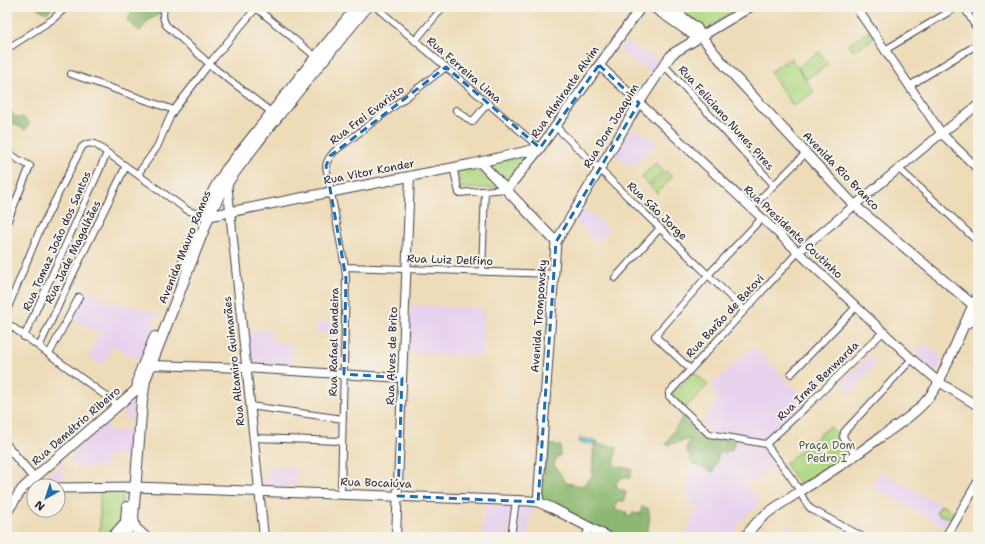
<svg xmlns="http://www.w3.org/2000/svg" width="985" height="544" viewBox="0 0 985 544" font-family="'Shantell Sans',sans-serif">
<rect width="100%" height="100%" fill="#f7f3e8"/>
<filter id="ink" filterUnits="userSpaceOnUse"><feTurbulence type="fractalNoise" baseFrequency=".025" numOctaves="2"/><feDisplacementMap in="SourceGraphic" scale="8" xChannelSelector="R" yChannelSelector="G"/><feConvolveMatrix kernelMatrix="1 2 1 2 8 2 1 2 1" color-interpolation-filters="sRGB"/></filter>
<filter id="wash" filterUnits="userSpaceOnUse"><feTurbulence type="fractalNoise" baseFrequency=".012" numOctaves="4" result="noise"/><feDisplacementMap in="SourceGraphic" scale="16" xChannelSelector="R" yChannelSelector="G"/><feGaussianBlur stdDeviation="0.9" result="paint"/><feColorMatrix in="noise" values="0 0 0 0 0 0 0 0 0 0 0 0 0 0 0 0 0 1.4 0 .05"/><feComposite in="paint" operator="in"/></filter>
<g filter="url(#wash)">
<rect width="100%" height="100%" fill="#eedcb9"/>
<path fill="#e7d2ef" d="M625 42 648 53 659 64 652 74 618 50Z
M633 128 657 143 631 167 615 154Z
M584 208 609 230 597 242 576 222Z
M85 287 108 301 158 313 142 359 112 346 104 365 91 359 89 357 99 332 71 318 79 301Z
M411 305 484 308 482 356 409 353Z
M316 322 341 323 340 334 316 332Z
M271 330 272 342 293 344 291 365 250 361 248 331Z
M924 343 943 359 937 372 915 354Z
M753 346 808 402 762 443 710 433 701 425 719 397 710 387Z
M870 356 876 363 851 393 842 382Z
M132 403 133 404 131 423 121 411 130 404Z
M106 424 108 429 114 432 130 429 128 457 108 456 107 467H77L68 458Z
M735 441 761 446 775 464 753 482 747 480 745 487 751 489 760 503 739 523 733 537H684L698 505 689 502 685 480 692 463 713 472 719 453 732 450Z
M62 464V483H43L44 479Z
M266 466 296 467V486L267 485Z
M880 471 954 512 945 527 872 486Z
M485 505 511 507 508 537H482Z
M519 505H527L532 507 527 537H515Z
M787 524 804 534 809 537H780Z"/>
<path fill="#b0d883" stroke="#697d5f" d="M676 7H742L705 30Z
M869 31 874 38 853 51 848 45Z
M819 52 828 65 806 79 798 67Z
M791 58 814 92 793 106 770 72Z
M531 153 506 188H461L458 171Z
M656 163 663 171 649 185 641 177Z
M666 171 672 178 657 193 650 186Z
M694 372 708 385 685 408 671 395Z
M830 426 852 452 851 456 802 486 799 484 785 464Z
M100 491 119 492H122V494C122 506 124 521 112 530 109 533 104 533 100 534Z
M941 505 954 512 950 518C946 516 941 516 936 513Z"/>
<path fill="#8cb871" stroke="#576d56" d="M36 7H54L46 13Z
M128 7H160L159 14 148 21 140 31 127 21 132 11Z
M7 101 8 102V111L18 118 22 117 30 123 25 130 7 120Z
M683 416 700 432 709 437 735 441 732 450 719 453 713 472 692 463 686 448 690 439 666 445C671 434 677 427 683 416Z
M547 444 561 446 560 456 556 458 554 465 566 483 583 486 592 476 594 444 617 447 614 466 632 469 630 478 622 477 616 483 618 489 626 491 624 501 617 502 615 509 627 512 626 516 630 517 633 513 640 514 642 507 648 508C651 519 649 526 645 537H614L541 500Z"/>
<path fill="#4bb9c5" stroke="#366e80" d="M580 438 598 441V444L579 443Z"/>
</g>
<g filter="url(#ink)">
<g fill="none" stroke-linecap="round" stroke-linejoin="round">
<g stroke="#413e4e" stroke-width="8">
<path id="minor" d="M164 7C163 14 162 18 166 25L214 68 271 112
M255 7 316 57
M376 7 540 148
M964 7 978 31
M415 41 443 7
M7 49 53 19 66 7
M885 50 957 7
M664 65 774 185
M71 74 174 110
M909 86 978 44
M456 110 472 122 488 103
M555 126 744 310
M7 152 19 160 30 166 7 223
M453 167 459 193 507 189
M899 169 939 205 978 242
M138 174 157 147 170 117 174 110 213 59 257 7
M751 208 806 153
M345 267 554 274
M482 271 485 191
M615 278 660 228
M7 310 39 232 82 147C86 143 89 143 95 144L187 210 197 214 202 215
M7 323 118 405
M24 337 107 153
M39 347 73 274 126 166
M49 354 79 297
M690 369 655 336 708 275 762 218
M791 374 856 307
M250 406 343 419
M254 438 342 441
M766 444 709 434 669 396V393L798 252
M766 444 809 404 883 332
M766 444C776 458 789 473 798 488 802 496 804 502 811 509L863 537
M856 456 843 437 844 432 912 359
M341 494 346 278 345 267 326 166C327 159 331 155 336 150L446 67
M511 537 516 500
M585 537 589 527"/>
</g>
<g stroke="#413e4e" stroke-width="10">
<path id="tertiary" d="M856 7 942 134 978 169
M599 65 912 359 939 382 978 406
M227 182 264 537
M798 252 937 137 978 105
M973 305 978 295
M151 365 246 368 402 378
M7 446 34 478
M396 537 410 176
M946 537 978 482"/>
</g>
<g stroke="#413e4e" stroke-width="11">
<path id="secondary" d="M653 7 692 34 701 36
M669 7 697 28 701 36 726 67 854 205 978 309
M480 162 556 242
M507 189 540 148 641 7
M204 215 209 216 331 192 472 164 540 148
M965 324 978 319
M58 488 135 487 530 501 538 502 552 508 608 537
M538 502 556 242 639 103 664 65 672 54 750 7
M7 512 22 489 34 478 137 389 141 384
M746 537C757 516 780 505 799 492 827 475 855 456 882 436 905 420 926 407 939 382L973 305"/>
</g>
<g stroke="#413e4e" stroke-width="12">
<path id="primary" d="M203 212 215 188 227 169 316 57 357 7
M183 264 194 234
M137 390 139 375 155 337
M113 537 126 522
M127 537 126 522 127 507
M145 537 135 528 133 518 142 401 145 380 209 216C222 186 243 161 263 135 297 92 332 49 367 7"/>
</g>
<use href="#minor" stroke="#fff" stroke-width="6"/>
<use href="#tertiary" stroke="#fff" stroke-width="8"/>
<use href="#secondary" stroke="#fff" stroke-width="9"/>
<use href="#primary" stroke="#fff" stroke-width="10"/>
</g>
</g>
<path fill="none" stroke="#1f6fb2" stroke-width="3" stroke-dasharray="8 5" stroke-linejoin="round" d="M599 65 639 103 556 242 538 502 398 496 402 378 344 374 346 278 326 166 330 156 446 67 540 148Z"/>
<g text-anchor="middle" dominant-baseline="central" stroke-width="4" stroke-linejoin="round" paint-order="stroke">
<g font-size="11" fill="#22223b" stroke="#f7f3e8">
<text transform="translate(464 70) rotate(41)">Rua Ferreira Lima</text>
<text transform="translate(565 92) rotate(-55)">Rua Almirante Alvim</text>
<text transform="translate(367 115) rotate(-37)">Rua Frei Evaristo</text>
<text transform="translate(726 118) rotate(48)">Rua Feliciano Nunes Pires</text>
<text transform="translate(611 126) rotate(-59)">Rua Dom Joaquim</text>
<text transform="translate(841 171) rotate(46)">Avenida Rio Branco</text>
<text transform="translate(369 172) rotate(-11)">Rua Vitor Konder</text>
<text transform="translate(657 211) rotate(44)">Rua São Jorge</text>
<text transform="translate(793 232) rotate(43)">Rua Presidente Coutinho</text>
<text transform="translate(57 241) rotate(-66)">Rua Tomaz João dos Santos</text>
<text transform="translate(185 247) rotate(-68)">Avenida Mauro Ramos</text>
<text transform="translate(73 252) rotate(-64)">Rua Jade Magalhães</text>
<text transform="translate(450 260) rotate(2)">Rua Luiz Delfino</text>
<text transform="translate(539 316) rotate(-86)">Avenida Trompowsky</text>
<text transform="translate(725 316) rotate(-47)">Rua Barão de Batovi</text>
<text transform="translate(334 342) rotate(-89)">Rua Rafael Bandeira</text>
<text transform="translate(392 356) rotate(-88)">Rua Alves de Brito</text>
<text transform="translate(234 361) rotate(-96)">Rua Altamiro Guimarães</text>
<text transform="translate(818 381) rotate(-44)">Rua Irmã Benwarda</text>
<text transform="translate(76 426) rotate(-41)">Rua Demétrio Ribeiro</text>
<text transform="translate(376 483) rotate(2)">Rua Bocaiúva</text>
</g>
<g font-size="11" fill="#4d5951" stroke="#f7f3e8">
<text x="827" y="445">Praça Dom<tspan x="827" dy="13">Pedro I</tspan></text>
</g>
</g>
<rect width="985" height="544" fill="none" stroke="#f7f3e8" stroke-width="24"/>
<g transform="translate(46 498) rotate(219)"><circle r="19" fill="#f7f3e8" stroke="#a29fa3"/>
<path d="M0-3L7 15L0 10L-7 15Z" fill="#1f6fb2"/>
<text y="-6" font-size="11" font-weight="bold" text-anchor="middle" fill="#22223b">N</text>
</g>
</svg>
